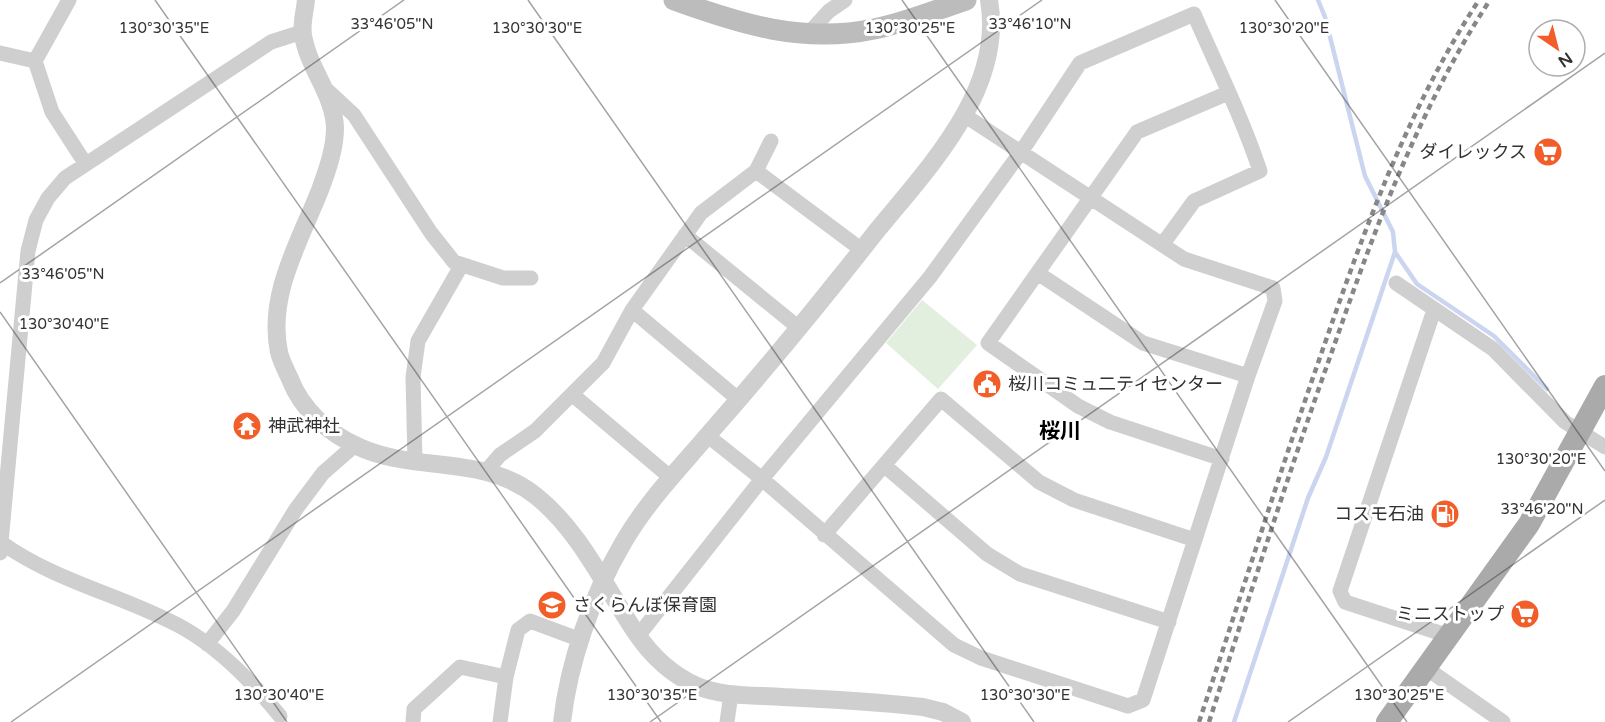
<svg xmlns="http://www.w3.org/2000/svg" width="1605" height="722" viewBox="0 0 1605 722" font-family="'Varela Round','Noto Sans JP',sans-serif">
<rect width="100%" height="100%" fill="#fff"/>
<path fill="#e2efdf" d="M922 300 977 345 938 389 886 343Z"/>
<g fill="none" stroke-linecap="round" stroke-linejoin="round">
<path stroke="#cbd5f0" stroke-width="4.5" d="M1318 0 1325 17 1365 176 1393 232 1395 252 1417 284 1494 336 1547 389
M1234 722 1308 498 1326 457 1395 252"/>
<path stroke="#cfcfcf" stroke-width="15" d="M69 0 35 61 52 112 85 163
M807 35 829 11 845 0
M0 53 35 61
M327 90 354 115 431 233 454 262 503 278H531
M756 171 862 250
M685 235 799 328
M1039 274 1143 343 1248 376
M1396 283 1493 349 1565 422 1605 447
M632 310 738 399
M1434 310 1340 591 1345 602 1449 636
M573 395 670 477
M708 436 762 479 954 645 981 658 1128 706 1143 700 1248 376 1275 301 1273 288 1184 259 964 115
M1222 459 1110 422 1078 406 988 343 1137 132 1228 93
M415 461 413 377 418 341 461 266
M885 466 987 554 1020 574 1169 622
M487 470 500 455 535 431 603 363 632 310 701 213 756 171 771 141
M824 535 941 399 1039 482 1074 500 1195 540
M2 543C58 583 126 596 185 629 221 650 254 684 280 716
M0 553 28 251 36 220 48 198 65 178 271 42 302 32
M638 636 762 479 930 277 1021 152 1080 63 1194 14C1217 67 1242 117 1260 171L1194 201 1162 245
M207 644 233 611 296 509 323 473 355 445
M1426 668 1503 722
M413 722 414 709 460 667 506 677
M500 722 506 677 518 630 530 621 581 640
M727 722 731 694"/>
<path stroke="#cfcfcf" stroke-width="18" d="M306 0C305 11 301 24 303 35 308 68 334 94 335 128 335 149 327 171 320 190 300 241 267 295 279 352 281 361 286 370 290 379 302 410 328 433 359 447 416 473 484 454 536 496 580 531 605 587 636 633 651 655 672 675 697 686 723 697 755 695 783 697 830 699 877 702 923 707L943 712 962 722
M562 722C569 661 592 596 623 543 646 503 678 470 707 436 765 370 821 302 875 233 927 169 1005 90 989 0"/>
<path stroke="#bcbcbc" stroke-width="21" d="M674 0C740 24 803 44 874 29 905 23 936 10 966 0"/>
<path stroke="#aaa" stroke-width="22" d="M1387 722 1529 524 1605 386"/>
<path stroke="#878787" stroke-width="4.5" stroke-dasharray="6 4.5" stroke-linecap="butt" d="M1199 722C1241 596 1281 468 1325 343 1366 225 1410 105 1479 0
M1209 722C1250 595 1290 468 1335 343 1376 225 1421 105 1490 0"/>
</g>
<path fill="none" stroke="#323232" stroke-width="1.5" stroke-opacity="0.45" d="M155 0 661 722M528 0 1034 722M902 0 1407 722M1275 0 1605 471M0 283 404 0M0 312 287 722M11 722 1042 0M650 722 1605 53M1288 722 1605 500"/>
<defs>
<g id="supermarket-disc" transform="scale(1.5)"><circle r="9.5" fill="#f25e2a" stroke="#fff"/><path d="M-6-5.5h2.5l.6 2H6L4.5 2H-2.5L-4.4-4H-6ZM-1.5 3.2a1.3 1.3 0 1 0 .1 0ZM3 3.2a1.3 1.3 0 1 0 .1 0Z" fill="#fff"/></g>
<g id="civic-disc" transform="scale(1.5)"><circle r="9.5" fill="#f25e2a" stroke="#fff"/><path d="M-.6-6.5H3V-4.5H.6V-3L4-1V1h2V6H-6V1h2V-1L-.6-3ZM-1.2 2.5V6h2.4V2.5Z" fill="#fff"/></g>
<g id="temple-disc" transform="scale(1.5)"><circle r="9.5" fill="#f25e2a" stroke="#fff"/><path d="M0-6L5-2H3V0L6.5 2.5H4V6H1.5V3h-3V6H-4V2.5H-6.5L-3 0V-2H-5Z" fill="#fff"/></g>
<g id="fuel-disc" transform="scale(1.5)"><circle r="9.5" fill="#f25e2a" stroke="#fff"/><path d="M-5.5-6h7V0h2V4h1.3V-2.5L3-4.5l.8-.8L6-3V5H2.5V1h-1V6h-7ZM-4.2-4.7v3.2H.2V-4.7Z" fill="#fff"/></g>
<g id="school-disc" transform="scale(1.5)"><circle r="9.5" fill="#f25e2a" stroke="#fff"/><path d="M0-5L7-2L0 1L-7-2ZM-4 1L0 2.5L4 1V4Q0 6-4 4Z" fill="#fff"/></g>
</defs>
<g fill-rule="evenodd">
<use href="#supermarket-disc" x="1548" y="152"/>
<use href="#civic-disc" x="987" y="384"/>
<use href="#temple-disc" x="247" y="426"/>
<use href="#fuel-disc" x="1445" y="514"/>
<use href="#school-disc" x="552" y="605"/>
<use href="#supermarket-disc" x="1525" y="614"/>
</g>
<g text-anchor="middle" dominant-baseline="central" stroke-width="6" stroke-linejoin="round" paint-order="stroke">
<g font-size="18" fill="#323232" stroke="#fff" text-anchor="end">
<text x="1527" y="152">ダイレックス</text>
<text x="1008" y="384" text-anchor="start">桜川コミュ二ティセンター</text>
<text x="268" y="426" text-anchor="start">神武神社</text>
<text x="1424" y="514">コスモ石油</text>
<text x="573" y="605" text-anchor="start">さくらんぼ保育園</text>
<text x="1504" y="614">ミニストップ</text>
</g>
<g font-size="21" font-weight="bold" fill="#000" stroke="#fff">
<text x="1060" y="431">桜川</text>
</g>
</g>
<g font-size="15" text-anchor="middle" fill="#323232" stroke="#fff" stroke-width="6" stroke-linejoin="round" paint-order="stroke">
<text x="392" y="29">33°46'05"N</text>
<text x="1030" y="29">33°46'10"N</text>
<text x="164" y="33">130°30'35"E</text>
<text x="537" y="33">130°30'30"E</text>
<text x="910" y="33">130°30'25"E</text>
<text x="1284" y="33">130°30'20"E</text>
<text x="63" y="279">33°46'05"N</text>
<text x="64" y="329">130°30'40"E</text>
<text x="1541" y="464">130°30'20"E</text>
<text x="1542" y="514">33°46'20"N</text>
<text x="279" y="700">130°30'40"E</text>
<text x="652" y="700">130°30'35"E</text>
<text x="1025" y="700">130°30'30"E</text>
<text x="1399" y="700">130°30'25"E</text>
</g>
<g transform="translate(1557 48) rotate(145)"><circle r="28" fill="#ffffff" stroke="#adadad" stroke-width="1.5"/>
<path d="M0-4.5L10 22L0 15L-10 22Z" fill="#f25e2a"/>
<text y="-9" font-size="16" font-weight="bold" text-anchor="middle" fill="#323232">N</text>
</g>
</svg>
